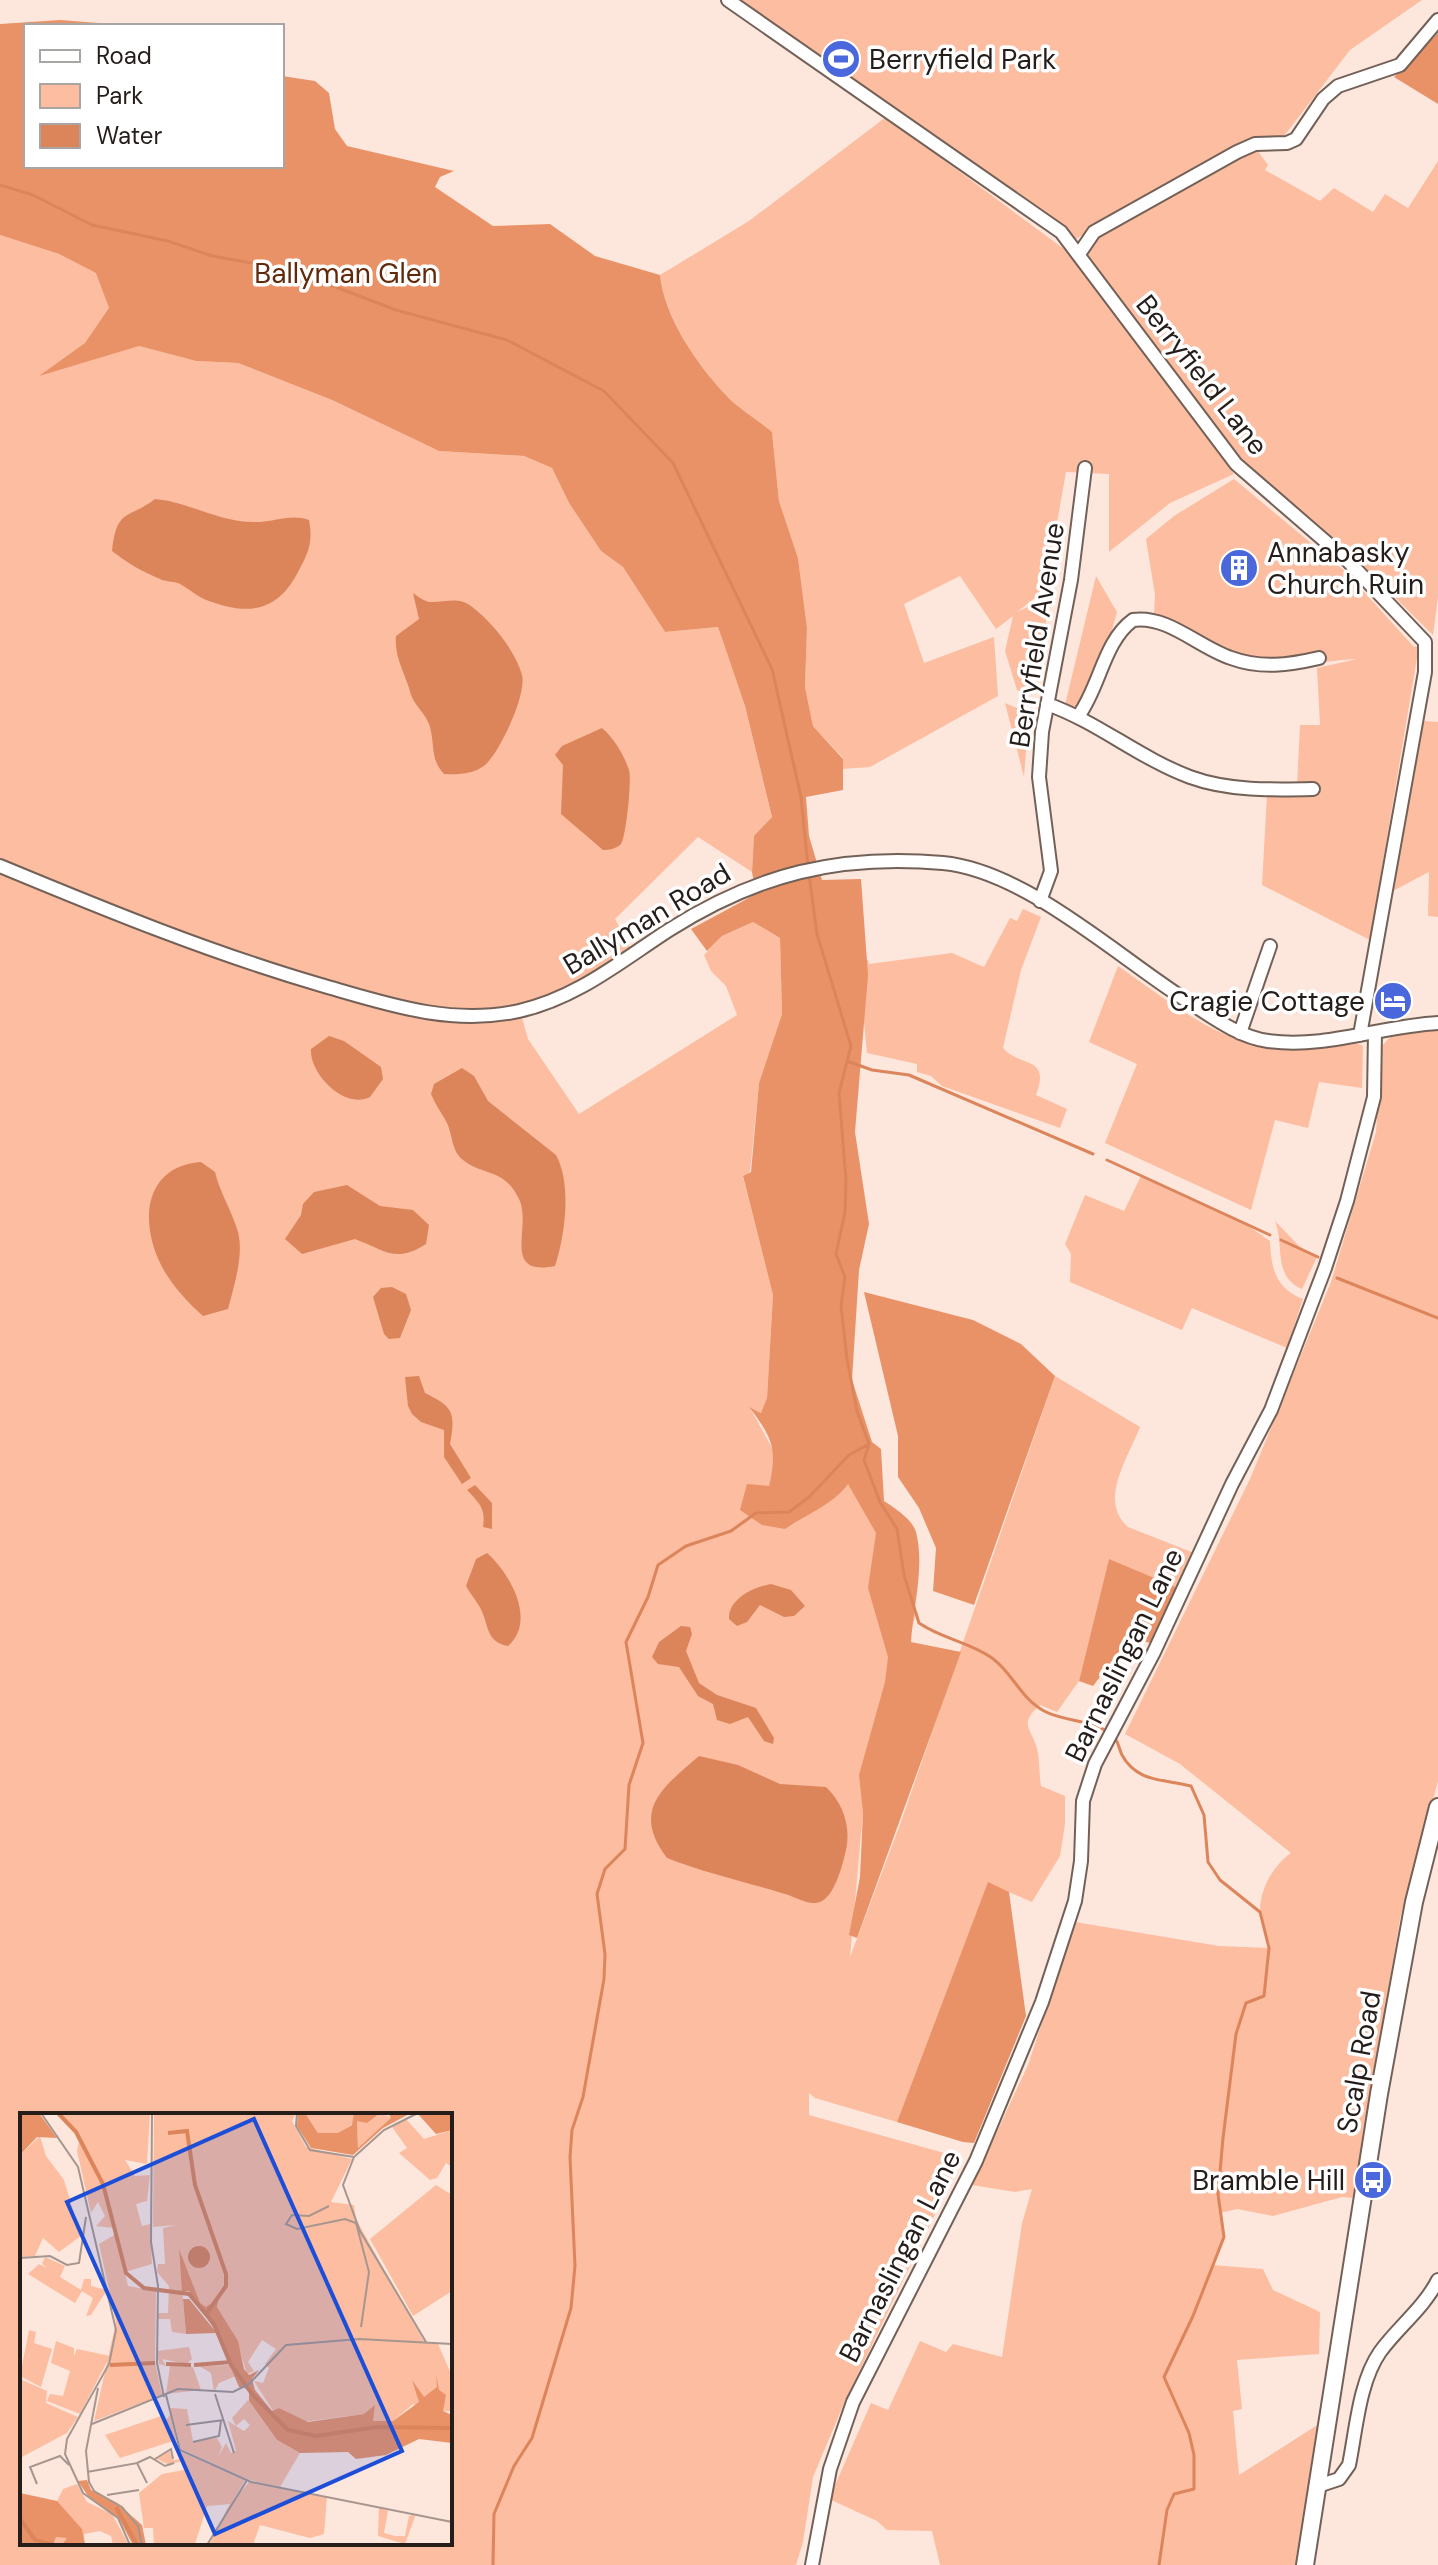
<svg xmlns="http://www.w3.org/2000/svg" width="1438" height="2565" viewBox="0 0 1438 2565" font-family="'DM Sans',sans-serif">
<rect width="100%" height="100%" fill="#fde7dd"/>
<path fill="#fcbda0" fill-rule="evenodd" d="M735 0H1422L1350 50 1281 140 1252 139 1076 239Z
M886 117 1068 252 1234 474 1170 503 1109 552V474L1066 472 1045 590 1017 612 1051 596 1032 695 1017 690 1005 651 1013 616 996 629 960 576 904 604 924 663 994 637 998 696 870 767 842 769 843 758 813 726 805 687 807 628 798 558 779 501 772 432C757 419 737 408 724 393 696 363 664 315 660 275L749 221Z
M1255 147 1268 165 1265 170 1320 201 1334 188 1373 212 1385 194 1408 208 1438 161V597L1433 635 1350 553 1238 456 1089 262 1088 251 1095 238Z
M0 235 59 254 97 273 109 308 139 346 196 361 238 363 332 400 439 451 524 456 552 468 569 503 601 551 623 567 665 632 718 627 745 706 772 817 754 837 752 872 698 837 615 919 632 951 521 1014 528 1039 579 1114 737 1015 726 986 711 971 704 955 722 936 753 922 780 938 782 1014 759 1083 750 1172 743 1177 773 1295 767 1398 762 1413 750 1408 776 1455 769 1487 740 1510 847 1471 904 1575 916 1613 863 1812 850 1957 901 1822 1055 1376 1140 1427C1128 1458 1098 1501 1128 1527L1194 1553 1178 1588 1109 1560 1079 1681 1057 1712 1040 1705C1020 1723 1029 1726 1036 1745 1040 1757 1039 1774 1041 1786L1065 1796V1824L1060 1856 1032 1902 988 1883 897 2122 815 2098 809 2093V2115L962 2158 845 2401 813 2477 803 2542 796 2565H0ZM22 2115H450V2543H22Z
M1234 479 1347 573 1414 647 1419 646 1370 940 1262 885 1267 794 1297 786 1300 725H1320L1317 668 1357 659C1325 661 1289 668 1257 661 1222 654 1183 635 1154 615L1155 595 1146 539 1174 516Z
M1096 576 1117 612 1109 641 1079 707 1065 705Z
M1005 703 1029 713 1024 777Z
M1423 721 1438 722V917L1428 916 1429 872 1389 893Z
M1023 909 1041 917 1021 970 1003 1048C1020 1068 1051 1055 1036 1095L1067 1109 1060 1128 942 1086 931 1076 917 1072V1064L867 1053 860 981 852 961 868 960 869 964 952 953 984 967 1010 918 1017 921Z
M1118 966C1162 996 1210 1037 1264 1047 1289 1052 1346 1035 1363 1046L1362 1088 1319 1082 1308 1128 1275 1120 1251 1210 1105 1143 1137 1064 1089 1042Z
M1438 1030V1781L1400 1919 1354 2198 1342 2197 1273 2216 1237 2209 1220 2213 1224 2237 1212 2265 1263 2269 1273 2290 1320 2312 1319 2354 1237 2360 1242 2409 1233 2411 1239 2475 1319 2424 1297 2565H940L932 2531 887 2530 877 2521 829 2499 871 2403 888 2410 920 2341 946 2352 953 2344 1002 2357 1022 2223 1032 2189 1015 2192 972 2185 1028 2065 1075 1922 1219 1946 1269 1948C1267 1936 1260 1921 1260 1909 1261 1887 1274 1865 1291 1853L1180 1764 1125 1734 1250 1479 1331 1282 1376 1132 1382 1046 1391 1036Z
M1141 1176 1247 1225 1270 1241C1271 1268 1275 1288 1303 1299L1287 1348 1192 1308 1182 1330 1070 1282 1071 1254 1065 1244 1085 1195 1124 1211Z
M1275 1221 1299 1246 1317 1257 1302 1289C1272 1276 1285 1246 1275 1221Z"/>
<path fill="#ea9267" d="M60 20 137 26H26V166H282V76L315 81 329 93 335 129 347 146 454 171 440 177 435 187 493 226 550 224 595 256 660 275C664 316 696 363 724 393 737 408 757 419 772 432L779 501 798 558 807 628 805 687 813 726 843 759V790L806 797 809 836 822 880 861 879 868 975 855 1132 869 1224 859 1270 852 1380 872 1442 881 1449 884 1501C896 1509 912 1519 916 1532 925 1566 913 1608 911 1642L961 1652 857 1938 849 1935 860 1877 863 1812 859 1775 885 1682 888 1657 868 1588 876 1533 848 1484C834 1504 805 1515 785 1529L762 1525 740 1510 747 1484 769 1486C778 1449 772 1437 749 1407L761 1413 767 1398 773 1295 743 1176 751 1172 759 1083 782 1014 780 938 753 922 722 936 707 951 691 929 756 894 752 872 754 836 772 817 745 706 718 627 665 632 623 567 601 551 569 503 552 468 524 456 439 451 332 400 238 363 196 361 139 346 39 376 85 343 109 308 96 273 59 254 0 235V24Z
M1438 33V104L1394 77Z
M864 1292 973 1320 1021 1344 1055 1376 974 1605 933 1591 936 1548 919 1508 898 1477V1436Z
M1109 1559 1178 1588 1150 1643 1130 1637 1093 1686 1079 1681Z
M988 1882 1009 1892 1026 2016 974 2143 963 2142 897 2122Z"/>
<path fill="#dc855b" d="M155 499C189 502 219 522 253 522 273 523 289 513 309 520 313 542 309 552 298 572 276 615 244 615 204 599 195 595 187 587 178 583 172 581 166 582 160 579 143 572 127 563 112 551 117 507 128 520 155 499Z
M413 593C417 596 424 601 429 602 444 603 457 596 471 606 492 622 515 650 522 675 527 694 500 752 485 765 474 774 458 775 444 774 430 759 435 745 430 727 427 715 415 706 411 695 406 674 394 659 396 636L419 619Z
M602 728C614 738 624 755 629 770 632 779 626 837 621 844 616 849 609 850 603 850L561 814 563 765 555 755 562 746Z
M329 1036 344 1041 381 1067 383 1079 370 1097C344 1110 309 1073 311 1049Z
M462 1068 474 1076 488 1101 556 1155C572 1184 565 1236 555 1266 499 1277 534 1224 518 1197 503 1168 483 1176 463 1160 451 1151 453 1134 446 1121 441 1112 435 1104 431 1094L434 1084Z
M201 1162 215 1172C220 1193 232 1211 238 1232 244 1255 234 1286 228 1309L203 1316C185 1300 166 1279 157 1256 140 1214 148 1166 201 1162Z
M347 1185 380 1206 413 1210 429 1225 426 1244C395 1264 385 1250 355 1239L302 1254 285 1239 301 1215 303 1204 314 1192Z
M392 1287 406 1294 411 1310 400 1338 389 1339 384 1334 373 1297 381 1288Z
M419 1376 425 1393C453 1407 456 1412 450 1444L471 1478 462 1484 444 1457V1430L421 1422 412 1414 408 1406 405 1377Z
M475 1485 492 1503V1529L483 1527C486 1508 479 1503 467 1490Z
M487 1553C510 1573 537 1621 508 1646 488 1642 489 1630 483 1614 480 1605 471 1595 466 1586L476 1559Z
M771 1584 791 1590 805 1606 794 1616 784 1617 760 1605 747 1622 737 1626 729 1619C728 1599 754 1587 771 1584Z
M681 1626 690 1627 692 1634 686 1651 699 1683 717 1695 756 1708 774 1738 773 1744 764 1741 748 1717 730 1724 717 1720 713 1704 698 1696 679 1667 658 1664 652 1657 659 1642Z
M699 1756 738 1765 780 1784 826 1787C844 1804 852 1829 845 1854 842 1867 834 1897 820 1902 809 1906 796 1897 785 1894 746 1882 705 1873 667 1858 631 1810 662 1788 699 1756Z"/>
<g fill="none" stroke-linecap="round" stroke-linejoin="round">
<path stroke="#dc855b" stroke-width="3" d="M0 185 33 195 92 225 168 241 212 256 291 270 396 310 507 340 604 391 673 463 772 669 801 797 808 867
M809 875 817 934 851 1046 839 1093 846 1181 845 1212 836 1254 845 1277 841 1306 847 1359 857 1411 869 1444 864 1460 880 1502 897 1529 904 1575 919 1623C942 1639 970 1642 992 1658 1013 1673 1020 1698 1044 1711 1064 1722 1091 1719 1109 1733
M847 1061 872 1070 909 1075 1093 1154
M1107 1160 1270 1235
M1281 1240 1318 1257
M1337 1278 1438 1318
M1115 1738C1119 1744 1119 1749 1122 1755 1137 1783 1165 1779 1191 1786L1204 1815 1208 1862 1220 1880 1260 1912 1269 1948 1264 1996 1246 2003 1236 2034 1223 2138 1218 2194 1224 2237 1193 2316 1164 2377 1189 2433 1194 2455V2489L1174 2494 1167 2510 1159 2565
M493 2565 494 2514 514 2466 532 2438 571 2308 575 2266 570 2157 572 2130 583 2097 604 1979 605 1954 597 1894 605 1869 625 1849 629 1785 643 1743 626 1642 648 1597 658 1565 686 1546 731 1531 756 1513 789 1512 809 1497 849 1455 869 1444"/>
<g stroke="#736158" stroke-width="16">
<path id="minor" d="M728 0 1061 232 1236 464 1348 561 1425 642V672L1360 1035
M1079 254 1094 232 1237 152 1255 144 1287 143 1296 139 1323 99 1338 86 1400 65 1438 20
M1047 704C1098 722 1139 758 1190 777 1228 791 1272 790 1313 789
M1079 715C1100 686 1104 641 1133 620 1168 615 1198 647 1231 658 1261 669 1289 665 1319 658
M0 866C106 910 211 953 321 985 387 1004 450 1026 519 1011 577 998 621 961 669 930 757 874 839 854 943 863 1027 871 1121 960 1192 1004 1215 1019 1240 1037 1268 1041 1326 1049 1381 1026 1438 1023
M1040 901 1051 871 1039 777 1042 732 1071 580 1085 468
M1240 1033 1270 946
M1318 2486 1339 2479 1349 2465C1356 2431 1359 2382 1380 2352 1398 2327 1423 2309 1438 2280
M812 2565 830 2469 853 2402 976 2161 1042 2002 1075 1901 1081 1861 1083 1801 1095 1764 1154 1652 1232 1484 1271 1410 1325 1268 1347 1201 1374 1097 1375 1032"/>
</g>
<g stroke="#736158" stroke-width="20">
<path id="major" d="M1305 2565 1379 2094 1414 1902 1438 1807"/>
</g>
<use href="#minor" stroke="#fff" stroke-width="12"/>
<use href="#major" stroke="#fff" stroke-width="16"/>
</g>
<defs>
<g id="stadium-disc" transform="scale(2)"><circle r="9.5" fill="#4a67db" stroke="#fff"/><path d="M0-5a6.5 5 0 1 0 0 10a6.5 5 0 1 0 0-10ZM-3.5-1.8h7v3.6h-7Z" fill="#fff"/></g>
<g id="building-disc" transform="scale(2)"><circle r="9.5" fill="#4a67db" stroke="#fff"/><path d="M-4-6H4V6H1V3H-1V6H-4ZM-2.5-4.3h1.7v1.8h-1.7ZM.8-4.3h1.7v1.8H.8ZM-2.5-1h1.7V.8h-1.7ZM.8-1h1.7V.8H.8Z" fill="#fff"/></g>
<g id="hotel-disc" transform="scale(2)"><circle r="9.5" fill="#4a67db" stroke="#fff"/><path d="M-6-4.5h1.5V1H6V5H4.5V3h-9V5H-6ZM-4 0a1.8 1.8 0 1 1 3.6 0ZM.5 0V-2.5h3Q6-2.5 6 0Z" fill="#fff"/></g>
<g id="bus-disc" transform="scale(2)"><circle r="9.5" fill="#4a67db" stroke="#fff"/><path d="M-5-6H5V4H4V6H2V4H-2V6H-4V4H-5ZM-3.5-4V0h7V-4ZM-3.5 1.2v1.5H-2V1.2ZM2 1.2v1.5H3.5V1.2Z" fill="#fff"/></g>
</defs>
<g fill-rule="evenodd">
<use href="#stadium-disc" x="841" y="59"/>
<use href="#building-disc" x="1239" y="568"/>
<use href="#hotel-disc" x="1393" y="1001"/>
<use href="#bus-disc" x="1373" y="2180"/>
</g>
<g text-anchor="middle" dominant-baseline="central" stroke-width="7" stroke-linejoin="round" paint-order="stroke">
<g font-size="28" fill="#251d1a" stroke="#fff" text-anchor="start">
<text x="869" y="59">Berryfield Park</text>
<text x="1267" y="552">Annabasky<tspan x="1267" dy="32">Church Ruin</tspan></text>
<text x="1365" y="1001" text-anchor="end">Cragie Cottage</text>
<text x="1345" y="2180" text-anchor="end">Bramble Hill</text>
</g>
<g font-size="28" fill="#622a0a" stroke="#fff">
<text x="346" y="273">Ballyman Glen</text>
</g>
<g font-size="28" fill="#251d1a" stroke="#fff">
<text transform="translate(1202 375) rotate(52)">Berryfield Lane</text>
<text transform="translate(1037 635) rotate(-81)">Berryfield Avenue</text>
<text transform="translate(647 919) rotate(-31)">Ballyman Road</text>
<text transform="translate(1124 1655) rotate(-64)">Barnaslingan Lane</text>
<text transform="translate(1359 2062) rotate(-80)">Scalp Road</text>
<text transform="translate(900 2256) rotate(-63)">Barnaslingan Lane</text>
</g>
</g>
<g transform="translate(20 2113)">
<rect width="432" height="432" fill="#fde7dd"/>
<path d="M35 0H130L127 51 105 47 115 63 130 62 127 88 116 91 122 113 130 111 132 151 105 159 108 173 136 178 135 249 142 282 74 308 96 209 79 131 96 121 94 115 76 113 85 103 78 89 71 100 57 38 60 24ZM134 0H276L272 8 286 34 332 46 311 89 334 92 336 106 405 230 418 231 432 263 430 298 414 299 393 291 373 308H354L344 301 283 309 259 295 253 298 234 268 243 270 249 255 245 251 256 236 242 227 228 249 234 258 227 261 217 228 197 194 199 185 186 199 177 192 159 138 166 221 152 219 150 206H137L138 200H148L149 173 137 159 138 151H145L143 115 156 112 133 114ZM285 0H334V10L319 20H298ZM360 0 372 5 338 35 337 8ZM386 6 404 26 432 17V54L426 50 417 65 410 67 379 40 387 35 372 14ZM20 23 26 43 44 67 61 123 39 139 23 125 15 143 0 144V42ZM416 72 432 82V178L393 203 350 126ZM25 144 45 153 40 164 61 177 64 166H71V173L87 177 71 202 66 203 73 185 62 178 55 190 8 161 19 151 27 155 22 151ZM9 217 16 219 14 230 32 236 21 274 0 263ZM36 228 54 235V243L57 236 90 243 60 301 27 288 30 281 43 283 50 258 31 250ZM169 234 172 246 166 251 142 246 146 253 139 251 137 238ZM209 252 216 263 199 270 194 279 191 260 179 253ZM150 253 173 254 181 277 146 281ZM0 266 27 278 26 290 58 304 47 320 0 345ZM228 287 257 327 280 340 260 374 229 367 161 336 150 295 167 296 173 328 197 325 202 334 198 344 206 330 211 340 216 338 208 308 224 318 230 312 224 306 216 313 212 305ZM144 302 146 307 150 302 156 327 100 345 85 322ZM149 337 153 347 162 346 159 338 225 367 211 391 187 393 175 431 134 432 133 415H124L119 380 142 361 164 357 162 348 149 352 137 346ZM229 369 307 384 304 421 290 425 240 412 233 432H189L208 394ZM57 371 67 389 92 401 109 432H93L91 423 80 418 64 421 65 432H0V383L37 388 43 376ZM359 394 368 398 364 420 375 423H385L389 403 396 401 385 431 358 423Z" fill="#fcbda0"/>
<path d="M0 0H19L37 25 17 24 0 42ZM278 0H285L298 20H318L332 12 334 0H360L347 10 337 8 338 35 371 5 368 0H391L363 15 333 42 291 35 277 13ZM432 0V17L416 21 398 1ZM159 136 180 190 186 194 199 185 197 194 218 228 224 256 229 262 239 257 232 266 235 277 252 298 259 295 288 309 344 301 355 292 353 308H373L399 289 392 267 404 284 417 274 416 261 419 277 426 282 423 298 432 302V330L399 326 366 342 336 346 328 339 280 340 257 327 229 288V276L219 274 196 220 166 221 163 186H169L196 219 169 178 162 179ZM67 367 71 377 97 390 122 412 126 432H113L98 404 70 386 58 368ZM0 380 37 388 62 416 65 432H42L47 425 36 424 33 432H0Z" fill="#ea9267"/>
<path d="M168 144a11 11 0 1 1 22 0a11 11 0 1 1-22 0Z" fill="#dc855b"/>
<path fill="none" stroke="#dc855b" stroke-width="4" d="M38 0 56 19 83 71 106 160 124 175 169 181 194 211 211 252 232 281 268 317 296 323 357 314 432 315M148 20 167 18 175 72 206 161V173L187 200M146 251 171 252M90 252 135 250M174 252 211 249M96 394 117 432M0 406 15 427 34 432"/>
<path fill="none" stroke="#a7968f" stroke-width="2" d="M21 0 58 54 96 217 89 251 47 326 45 341 63 380 98 405 110 432M132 0 131 129 138 173 137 250 144 284M277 0 276 13 290 37 334 44M334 44 323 72 340 118 406 229M334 44 364 17 398 0M309 93 289 103 272 102 266 111 277 116 325 106 336 110 349 159 341 214M0 145 30 143 47 152 59 150 66 104M78 275 66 338 69 369 74 378 102 394 118 413 122 432M195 281 214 340M146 282 160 337 231 369 432 409M72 311 158 276 213 279 229 271 266 232 339 226 432 231M166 312 204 307M173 329 199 323 201 308M135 346 151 336 153 346M117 350 130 344 145 353 154 350M67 359 117 350 127 370M17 371 10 354 40 343 49 352M87 382 119 377M187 432 227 367"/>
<path fill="#1d4ed8" fill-opacity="0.15" stroke="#1d4ed8" stroke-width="4" d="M234 6 382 338 195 421 47 89Z"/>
<rect width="432" height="432" fill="none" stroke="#251d1a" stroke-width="4"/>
</g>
<rect x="24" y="24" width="260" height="144" fill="#ffffff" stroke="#a8a5a3" stroke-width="2"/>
<rect x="40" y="50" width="40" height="12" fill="#ffffff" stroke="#a8a5a3" stroke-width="2"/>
<text x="96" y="64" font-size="24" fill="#251d1a">Road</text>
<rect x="40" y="84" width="40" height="24" fill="#fcbda0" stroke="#a8a5a3" stroke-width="2"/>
<text x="96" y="104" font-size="24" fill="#251d1a">Park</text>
<rect x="40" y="124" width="40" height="24" fill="#dc855b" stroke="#a8a5a3" stroke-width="2"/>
<text x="96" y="144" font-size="24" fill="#251d1a">Water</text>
</svg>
